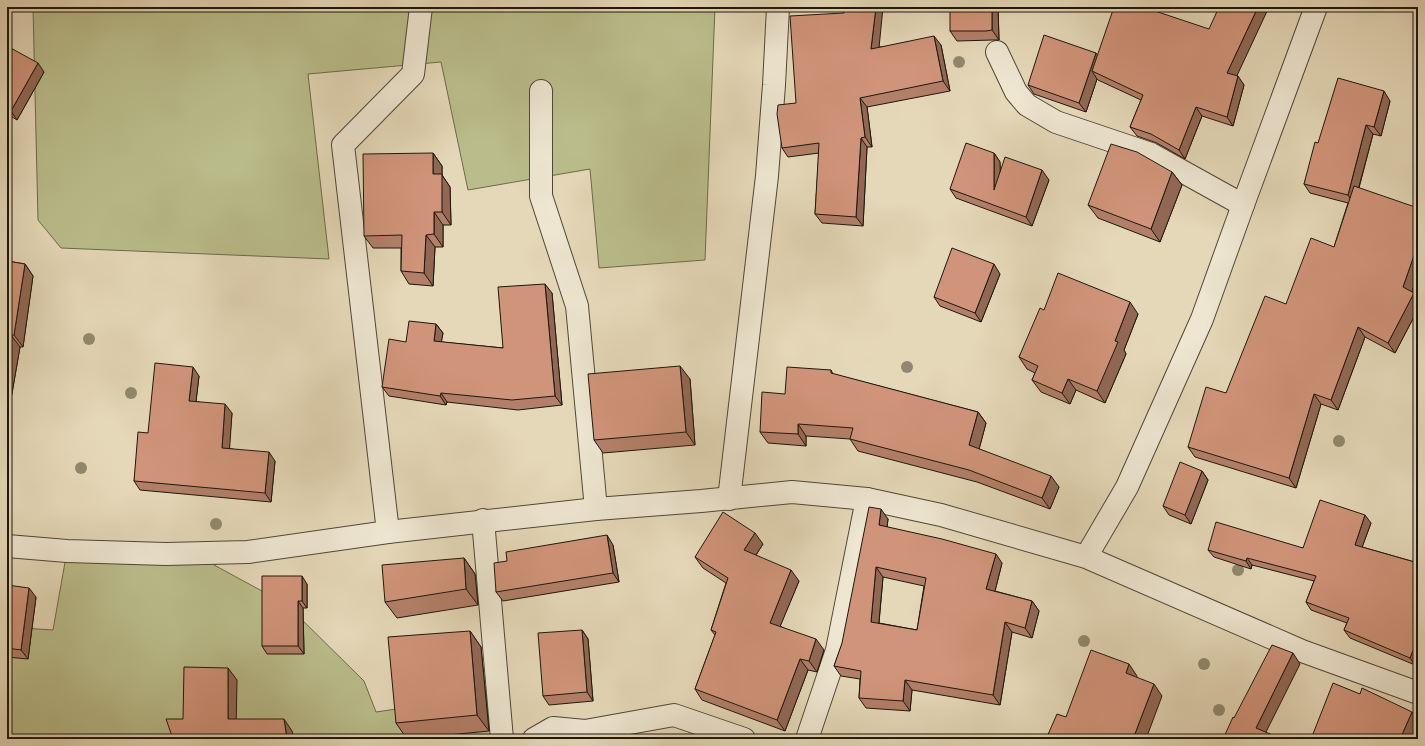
<svg xmlns="http://www.w3.org/2000/svg" width="1425" height="746" viewBox="0 0 1425 746" font-family="'Sorts Mill Goudy',serif">
<rect width="100%" height="100%" fill="#e5d8b8"/>
<filter id="stains"><feTurbulence type="fractalNoise" baseFrequency=".005" numOctaves="4"/><feColorMatrix values="0 0 0 0 .2 0 0 0 0 .09 0 0 0 0 .02 0 0 0 .5 -.17"/></filter>
<radialGradient id="worn" r=".72"><stop offset=".6" stop-color="#630" stop-opacity="0"/><stop offset="1" stop-color="#630" stop-opacity=".3"/></radialGradient>
<path fill="#babd8b" stroke="#6c6a4c" d="M33 7H715L705 260 599 268 590 169 468 190 441 62 308 74 329 259 61 248 38 220Z
M67 551 248 552 214 565 286 604 364 681 376 712 491 695 504 739H7V627L53 630Z"/>
<g fill="none" stroke-linecap="round" stroke-linejoin="round">
<g stroke="#4f4738" stroke-width="24">
<path id="minor" d="M997 52 1016 92 1027 105 1056 122 1151 154 1243 205
M541 91V196L577 306 596 509
M729 499 767 176 774 85 778 7
M483 520 502 739
M388 532 343 145 413 74 421 7
M534 739 553 728 585 731 674 715 744 739
M807 739 837 650 867 499"/>
</g>
<g stroke="#4f4738" stroke-width="24">
<path id="tertiary" d="M7 546 67 551 166 554 248 552 388 532 596 509 701 501 792 492 867 499 941 515 1086 557 1302 651 1418 693
M1086 557 1127 487 1202 319 1243 205 1316 7"/>
</g>
<use href="#minor" stroke="#eee6d1" stroke-width="22"/>
<use href="#tertiary" stroke="#eee6d1" stroke-width="22"/>
</g>
<g fill="#91896f">
<circle cx="959" cy="62" r="6"/>
<circle cx="89" cy="339" r="6"/>
<circle cx="907" cy="367" r="6"/>
<circle cx="131" cy="393" r="6"/>
<circle cx="1339" cy="441" r="6"/>
<circle cx="81" cy="468" r="6"/>
<circle cx="216" cy="524" r="6"/>
<circle cx="1238" cy="570" r="6"/>
<circle cx="1084" cy="641" r="6"/>
<circle cx="1204" cy="664" r="6"/>
<circle cx="1219" cy="710" r="6"/>
</g>
<path fill="#b37f69" stroke="#1d170d" fill-rule="evenodd" d="M998 7 999 40H993L957 41 950 31Z
M941 45 950 91 867 107 872 147H867L863 226 822 223 815 214 819 153 788 157 782 148 796 103 879 47Z
M7 46 44 72 17 120 7 114Z
M1096 53 1097 55 1237 76 1244 85 1233 126 1202 116 1185 159 1157 143 1137 136 1130 127 1141 100 1098 80 1097 79 1086 112 1034 94 1028 85Z
M1390 101 1381 136 1373 134 1359 188 1412 292 1414 293 1418 298V309L1395 353 1365 337 1338 410 1321 404 1296 488 1195 457 1188 447 1226 393 1286 304 1334 247 1348 203 1310 193 1304 184 1318 143Z
M433 153 442 166V175L450 187 451 225H443V247H435L433 286 409 284 401 271V248H373L364 236Z
M994 153 1000 162V171L1049 180 1032 226 956 198 950 189Z
M1172 172 1182 185 1160 242 1098 218 1088 205Z
M7 261 25 264 33 276 23 347H20L7 422Z
M1000 274 981 322 940 306 934 297Z
M552 293 562 405 518 410 447 402 446 405 389 396 382 387 406 342 436 324 443 333 441 342 503 348Z
M1044 310 1138 314 1124 350 1126 354 1105 403 1076 390 1070 404 1041 392 1032 380 1035 373 1027 369 1019 357Z
M831 370 833 374 978 412 986 423 979 449 1059 487 1050 509 977 482 858 451 850 439 806 436V446L768 443 760 432 785 394Z
M199 376 196 401 232 413 229 448 275 461 271 502 140 490 134 481 148 433Z
M690 379 695 445 603 453 594 440Z
M1202 471 1208 480 1191 524 1169 515 1163 506Z
M888 519 887 527 1002 563 995 591 1032 601 1039 611 1032 638 1012 632 1000 705 912 690 910 711 866 708 859 698 860 679 841 676 834 666ZM883 577 924 586 917 630 879 623Z
M1371 523 1362 547 1418 563V659L1415 665 1350 638 1344 630 1347 623 1311 610 1306 602 1314 581 1252 565 1251 569 1214 557 1208 550 1303 548Z
M763 544 756 555 799 581 780 626 824 650 817 672 808 670 785 731 702 700 695 689 715 635 711 630 726 583 703 568 695 557Z
M613 545 619 582 503 601 496 592 507 561Z
M464 558 475 574 478 605 397 618 385 602Z
M307 584V608H303L304 654H267L262 646Z
M7 585 36 597 28 659 7 657Z
M582 630 588 639 593 701 549 705 543 696Z
M470 631 481 647 489 731 407 739 396 723Z"/>
<path fill="#926855" stroke="#1d170d" d="M876 7H883L878 58 871 49Z
M992 7H998L999 40 992 30Z
M1258 7H1269L1234 82 1227 73Z
M934 36 941 45 950 91 943 81Z
M1096 53 1103 62 1092 71 1097 79 1086 112 1079 103Z
M38 63 44 72 17 120 11 111Z
M1238 76 1244 85 1233 126 1227 117Z
M1384 91 1390 101 1381 136 1374 127Z
M860 98 867 107 872 147 865 137Z
M1196 107 1202 116 1185 159 1179 150Z
M1366 125 1373 134 1354 205 1348 195Z
M861 138 867 147 863 226 856 217Z
M433 153 442 166V175L450 187 451 225 442 212 433 174Z
M994 153 1000 162 1001 200 994 190Z
M1042 170 1049 180 1032 226 1026 217Z
M1172 172 1182 185 1160 242 1151 229Z
M434 212 443 225V247L434 234Z
M426 235 435 247 433 286 424 273Z
M1418 244V275L1410 297 1403 287Z
M25 264 33 276 23 347 14 335Z
M994 264 1000 274 981 322 975 313Z
M545 284 552 293 562 405 555 396Z
M1414 293 1418 298V309L1395 353 1388 343Z
M1130 302 1138 314 1124 350 1126 354 1105 403 1097 391 1115 341Z
M436 324 443 333 440 350 434 341Z
M1358 327 1365 337 1338 410 1331 400Z
M11 335 20 347 7 422V359Z
M680 366 690 379 695 445 686 432Z
M193 367 199 376 195 410 189 401Z
M1068 379 1076 390 1070 404 1062 393Z
M441 393 447 402 446 405 440 396Z
M1314 394 1321 404 1296 488 1289 478Z
M225 404 232 413 229 457 222 448Z
M978 412 986 423 977 457 969 445Z
M798 424 806 436V446L798 434Z
M269 452 275 461 271 502 265 493Z
M1202 471 1208 480 1191 524 1185 515Z
M1051 476 1059 487 1050 509 1042 498Z
M881 509 888 519 886 535 879 525Z
M1365 515 1371 523 1360 553 1355 545Z
M755 533 763 544 752 561 744 550Z
M607 535 613 545 619 582 613 573Z
M996 554 1002 563 993 599 986 589Z
M464 558 475 574 478 605 466 589Z
M1247 558 1252 565 1251 569 1246 561Z
M876 567 883 577 878 632 871 622Z
M791 570 799 581 777 634 770 623Z
M302 576 307 584V608L302 601Z
M29 588 36 597 28 659 21 650Z
M298 601 303 608 304 654 298 646Z
M1032 601 1039 611 1032 638 1025 628Z
M1005 622 1012 632 1000 705 993 695Z
M582 630 588 639 593 701 587 692Z
M470 631 481 647 489 731 477 715Z
M816 639 824 650 817 672 809 661Z
M1414 648 1418 653V659L1415 665 1410 658Z
M1293 653 1300 664 1263 738 1256 728Z
M800 659 808 670 785 731 777 720Z
M1129 664 1137 676 1134 685 1126 673Z
M228 668 237 680 236 731 228 719Z
M905 680 912 690 910 711 903 701Z
M1154 684 1162 696 1146 739H1133Z
M1412 712 1418 720V725L1412 739H1400Z
M284 719 292 731 294 739H287Z"/>
<path fill="#d0947a" stroke="#1d170d" fill-rule="evenodd" d="M845 7H876L871 49 934 36 943 81 860 98 865 137 861 138 856 217 815 214 819 143 782 148 777 114 778 105 796 103 790 16 844 13Z
M950 7H992V30L986 31H950Z
M1114 7H1143L1209 29 1219 7H1258L1227 73 1238 76 1227 117 1196 107 1179 150 1151 134 1130 127 1143 95 1092 71Z
M1044 35 1096 53 1079 103 1028 85Z
M7 46 38 63 11 111 7 109Z
M1338 78 1384 91 1374 127 1366 125 1348 195 1304 184 1315 142 1318 143Z
M966 143 994 153V190L1005 157 1042 170 1026 217 950 189Z
M1111 144 1137 152 1172 172 1151 229 1088 205Z
M433 153V174H442V212H434V234L426 235 424 273 401 271 402 235 364 236 363 154Z
M1354 186 1418 208V244L1403 287 1414 293 1388 343 1358 327 1331 400 1314 394 1289 478 1188 447 1206 387 1226 393 1265 296 1286 304 1311 238 1334 247Z
M952 248 994 264 975 313 934 297Z
M7 261 25 264 14 335H11L7 359Z
M1058 273 1130 302 1115 341 1118 342 1097 391 1068 379 1062 393 1032 380 1038 366 1019 357 1040 308 1044 310Z
M545 284 555 396 512 400 441 393 440 396 382 387 389 339 406 342 409 321 436 324 434 341 503 348 498 287Z
M155 363 193 367 189 401 225 404 222 448 269 452 265 493 134 481 138 432 148 433Z
M680 366 686 432 594 440 588 374Z
M787 367 831 370V373L978 412 969 445 1051 476 1042 498 969 470 850 439 853 428 798 424V434L760 432 762 392 785 394Z
M1180 462 1202 471 1185 515 1163 506Z
M1320 500 1365 515 1355 545 1418 563V649L1414 648 1410 658 1344 630 1349 618 1306 602 1316 576 1247 558 1246 561 1208 550 1216 522 1303 548Z
M869 507 881 509 879 525 942 539 996 554 986 589 1032 601 1025 628 1005 622 993 695 905 680 903 701 859 698 861 671 834 666 842 643ZM876 567 926 578 917 630 871 622Z
M723 512 755 533 744 550 791 570 770 623 816 639 809 661 800 659 777 720 695 689 716 632 711 630 728 578 695 557Z
M607 535 613 573 496 592 494 563 507 561 506 552Z
M464 558 466 589 385 602 382 565Z
M262 576H302V601H298V646H262Z
M7 585 29 588 21 650 7 648Z
M582 630 587 692 543 696 538 633Z
M470 631 477 715 396 723 388 637Z
M1272 645 1293 653 1256 728 1282 739H1223L1233 717 1234 718Z
M1091 650 1129 664 1126 673 1154 684 1133 739H1046L1057 714 1066 717Z
M184 667 228 668V719H284L287 739H173L166 719H183Z
M1333 683 1360 694 1362 688 1412 712 1400 739H1311Z"/>
<rect width="1425" height="746" fill="none" stroke="#e5d8b8" stroke-width="24"/>
<rect x="8" y="8" width="1409" height="730" fill="none" stroke="#1d170d" stroke-width="2"/>
<rect x="12" y="12" width="1401" height="722" fill="none" stroke="#1d170d"/>
<rect width="100%" height="100%" filter="url(#stains)"/>
<rect width="100%" height="100%" fill="url(#worn)"/>
</svg>
